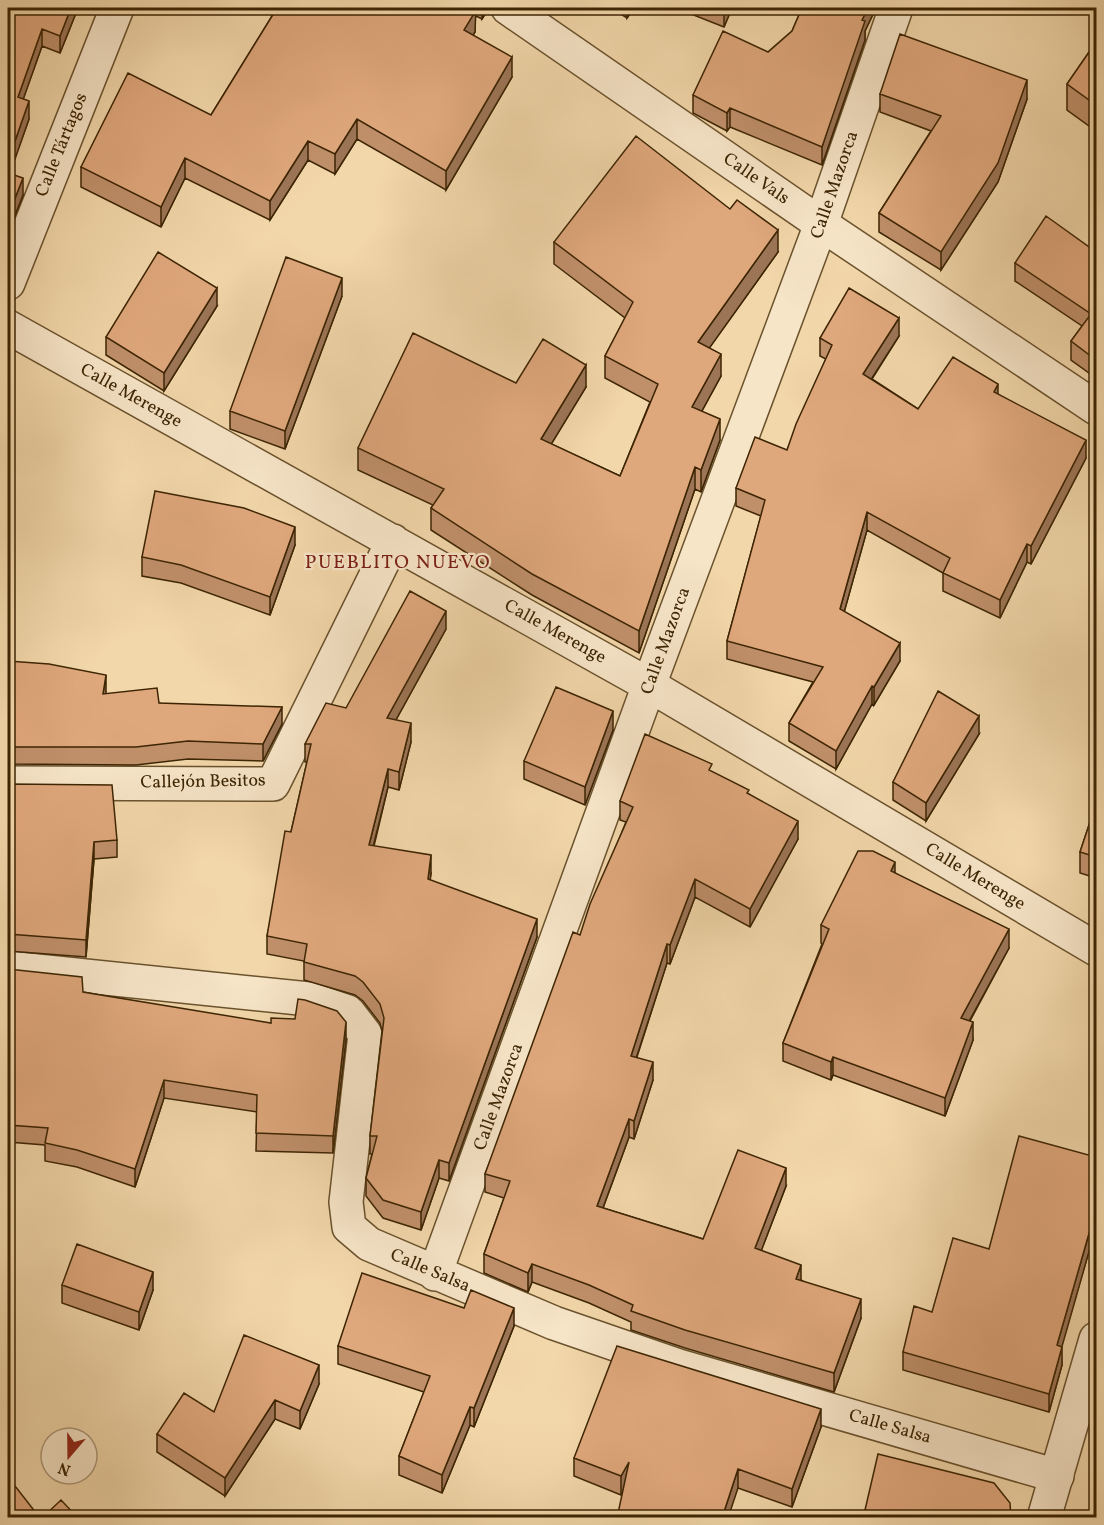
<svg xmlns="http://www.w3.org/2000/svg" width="1104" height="1525" viewBox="0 0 1104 1525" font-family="Vollkorn,serif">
<rect width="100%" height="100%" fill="#f2d7aa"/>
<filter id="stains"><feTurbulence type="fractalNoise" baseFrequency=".00333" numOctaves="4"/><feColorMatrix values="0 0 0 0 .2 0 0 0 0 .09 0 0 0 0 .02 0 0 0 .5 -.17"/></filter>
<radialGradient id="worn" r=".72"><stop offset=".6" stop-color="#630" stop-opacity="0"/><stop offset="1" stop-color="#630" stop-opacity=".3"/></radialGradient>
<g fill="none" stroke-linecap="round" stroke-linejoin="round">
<g stroke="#6a522d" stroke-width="36">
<path id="minor" d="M508 8 821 224 1096 408
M8 283 117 8
M8 327 649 685 1096 949
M8 783 273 784 393 541
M8 968 309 999 348 1012 365 1034 346 1202 349 1227 369 1244 554 1323 679 1366 1057 1476
M435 1274 649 685 821 224 896 8"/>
</g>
<g stroke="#6a522d" stroke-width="36">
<path id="tertiary" d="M1044 1518 1096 1339"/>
</g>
<use href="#minor" stroke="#f7e5c8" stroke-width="33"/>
<use href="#tertiary" stroke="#f7e5c8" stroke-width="33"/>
</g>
<path fill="#c0906b" stroke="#3d2503" stroke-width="1.5" d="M8 8H78L60 53 42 46 23 99 29 119 9 174 23 195 8 233Z
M277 8H489L482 19 476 16 475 18V32L473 35 512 77 446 190 357 139 335 174 308 160 270 220 185 178 161 227 81 187V167L211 115Z
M611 8H634L627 18Z
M676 8H732L724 27Z
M802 8H876L865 31V40L822 165 730 127 727 131 693 113V95L768 52 792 31Z
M1096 42V131L1067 110V84Z
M880 94 1027 99 998 182 941 270 879 232V213L931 131 880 112Z
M554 242 778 252 709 348 721 376 702 411 720 440 701 492 695 489 639 653 532 595 431 530V508L433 505 358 470V448L516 383 586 387 551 444 620 476 650 402 605 378V356L625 318 554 264Z
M1096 252V378L1071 360V341L1082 326 1015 281V263Z
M342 296 285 449 230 429V411Z
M217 306 164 391 106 355V337Z
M899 336 872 379 918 409 998 394 1086 458 1031 564 1027 562 1000 618 943 591V573L867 530 844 612 900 661 874 705 872 704 836 769 789 741V723L813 682 727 659V641L761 516 736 506V488L787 450 826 359 820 356V338Z
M295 545 270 615 181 583 142 576V557Z
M446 629 396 720 411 742 399 790 388 787 374 846 431 873 430 880 537 937 449 1181 439 1178 421 1230 383 1218 366 1196V1178L372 1154H370V1136L382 1031 380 1023 363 1001 355 995 304 980V961L267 954V936L307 762H305V744L346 708Z
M8 661 106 694 282 724 263 761 188 759 136 765 8 764Z
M613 730 585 805 524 779V761Z
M979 734 926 821 893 800V782Z
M712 772 749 794 798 839 750 927 695 897 670 964 667 963 637 1057 653 1080 634 1139 629 1137 603 1208 703 1239 786 1186 761 1251 801 1280 861 1318 834 1392 685 1348 631 1330V1322L589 1303 532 1282 528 1292 484 1273V1254L504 1198 485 1192V1174L626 822 620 820V801Z
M8 784 117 840V857L94 859 86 957 8 951Z
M1096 804V878L1080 873V852Z
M895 873 1009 948 970 1021 973 1040 945 1116 833 1075 831 1080 783 1061V1043L822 944 821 943V925Z
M8 969 83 992 346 1039 333 1153 256 1151 257 1112 164 1098 135 1187 77 1167 45 1161V1145L8 1142Z
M1096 1157V1242L1092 1241 1061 1347 1062 1365 1049 1412 903 1370V1352L932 1312 989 1249Z
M62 1285 153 1290 139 1330 62 1303Z
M514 1326 474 1427 470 1425 442 1493 399 1475V1456L424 1392 338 1364V1346Z
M319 1384 300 1429 275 1419 225 1496 157 1452V1434L214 1412Z
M821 1427 792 1507 738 1488 623 1491 621 1495 574 1476V1458Z
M865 1510 1011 1518H865Z"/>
<path fill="#9c7557" stroke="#3d2503" stroke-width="1.5" d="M71 8H78L60 53V36Z
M469 8H476L475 32 464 49V30Z
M482 8H489L482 19Z
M627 8H634L627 18Z
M724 8H732L724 27Z
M868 8H876L865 31V40L822 165V147L862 20Z
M42 29V46L18 114V97Z
M512 57V77L446 190V171Z
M1027 80V99L998 182 941 270V252Z
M29 101V119L8 179V161Z
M730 108V127L727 131V113Z
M357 119V139L335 174V154Z
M308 141V160L270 220V201Z
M185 158V178L161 227V207Z
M23 178V195L8 233V216Z
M778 230V252L698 364V342Z
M342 278V296L285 449V431Z
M217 288V306L164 391V373Z
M899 318V336L863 392V374Z
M721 354V376L692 429V407Z
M586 365V387L541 461V439Z
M998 384V402L994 392Z
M720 419V440L701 492V470Z
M1086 440V458L1031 564V546Z
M695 467V489L639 653V631Z
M867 512V530L840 627V609Z
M295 527V545L270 615V597Z
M1027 544V562L1000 618V600Z
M446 611V629L387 736V718Z
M900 643V661L874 705V687Z
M106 675V693L103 711V694Z
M872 686V704L836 769V751Z
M282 707V724L263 761V744Z
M613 711V730L585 805V787Z
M979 716V734L926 821V803Z
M411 723V742L399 790V772Z
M388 769V787L369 863V845Z
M798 821V839L750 927V909Z
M94 842V859L86 957V940Z
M431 855V873L428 898V879Z
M895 862V881L891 871Z
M695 879V897L670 964V945Z
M537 919V937L449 1181V1163Z
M1009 929V948L961 1036V1018Z
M667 944V963L631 1074V1056Z
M346 1022V1039L333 1153V1136Z
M973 1022V1040L945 1116V1098Z
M833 1057V1075L831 1080V1062Z
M653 1062V1080L634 1139V1121Z
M164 1080V1098L135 1187V1169Z
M629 1119V1137L597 1224V1206Z
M439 1160V1178L421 1230V1212Z
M786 1168V1186L755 1267V1248Z
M1092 1223V1241L1057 1364V1345Z
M532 1264V1282L528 1292V1273Z
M801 1265V1284L796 1279Z
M153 1272V1290L139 1330V1312Z
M861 1299V1318L834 1392V1373Z
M514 1308V1326L474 1427V1408Z
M1062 1347V1365L1049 1412V1394Z
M319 1365V1384L300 1429V1411Z
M275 1400V1419L225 1496V1478Z
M470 1407V1425L442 1493V1475Z
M821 1409V1427L792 1507V1489Z
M629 1462V1480L621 1495V1476Z
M738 1469V1488L728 1518H722Z"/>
<path fill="#dfa77c" stroke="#3d2503" stroke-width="1.5" d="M8 8H71L60 36 42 29 18 97 29 101 8 161Z
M277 8H469L475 12 464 30 512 57 446 171 357 119 335 154 308 141 270 201 185 158 161 207 81 167 128 73 211 115Z
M802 8H868L862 20 865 21 822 147 730 108 727 113 693 95 723 31 768 52 792 31Z
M900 34 1027 80 998 163 941 252 879 213 941 116 880 94Z
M1096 42V105L1067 84Z
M636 136 730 209 737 200 778 230 698 342 721 354 692 407 720 419 701 470 695 467 639 631 532 574 431 508 444 489 358 448 413 333 516 383 543 339 586 365 541 439 620 476 658 384 605 356 633 302 554 242Z
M8 173 23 178 8 216Z
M1046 216 1096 252V360L1071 341 1091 314 1015 263Z
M158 252 217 288 164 373 106 337Z
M286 257 342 278 285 431 230 411Z
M849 288 899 318 863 374 918 409 953 357 998 384 994 392 1086 440 1031 546 1027 544 1000 600 943 573 950 558 867 512 840 609 900 643 874 687 872 686 836 751 789 723 823 667 727 641 765 500 736 488 755 437 787 450 796 424 832 345 820 338Z
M155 491 244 508 295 527 270 597 181 565 142 557Z
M410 591 446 611 387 718 411 723 399 772 388 769 369 845 431 855 428 879 537 919 449 1163 439 1160 421 1212 383 1200 366 1178 377 1136H370L384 1018 380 1004 363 982 355 976 304 962 307 944 267 936 285 831 291 832 311 744H305L326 703 346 708Z
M8 661 49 664 106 675 103 694 157 688 159 703 282 707 263 744 188 741 136 747H8Z
M556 687 613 711 585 787 524 761Z
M938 691 979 716 926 803 893 782Z
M645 734 712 764 709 770 749 790 747 793 798 821 750 909 695 879 670 945 667 944 631 1056 653 1062 634 1121 629 1119 597 1206 703 1239 738 1150 786 1168 755 1248 801 1265 796 1279 861 1299 834 1373 685 1330 631 1311 633 1305 589 1285 532 1264 528 1273 484 1254 510 1181 485 1174 573 932 580 935 590 904 633 807 620 801Z
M8 784 112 785 117 840 94 842 86 940 8 934Z
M1096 804V857L1080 852Z
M858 851H873L895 862 891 871 1009 929 961 1018 973 1022 945 1098 833 1057 831 1062 783 1043 829 929 821 925Z
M8 969 82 977 83 992 271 1023V1018L295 1019 298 999 305 1000 337 1011 346 1022 333 1136 256 1133 257 1095 164 1080 135 1169 77 1150 45 1143 48 1128 8 1125Z
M1019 1136 1096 1157V1224L1092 1223 1057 1345 1062 1347 1049 1394 903 1352 914 1306 932 1312 953 1238 989 1249Z
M77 1244 153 1272 139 1312 62 1285Z
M362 1273 464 1308 471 1290 514 1308 474 1408 470 1407 442 1475 399 1456 430 1376 338 1346Z
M244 1335 319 1365 300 1411 275 1400 225 1478 157 1434 184 1393 214 1412Z
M617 1346 821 1409 792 1489 738 1469 722 1518H617L629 1462 621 1476 574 1458Z
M878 1454 994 1483 1010 1503 1011 1518H893L865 1510Z
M8 1477 40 1518H8Z
M61 1500 78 1518H42Z"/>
<g text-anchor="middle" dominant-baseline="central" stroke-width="4.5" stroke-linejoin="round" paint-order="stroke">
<g font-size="18" fill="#3d2503" stroke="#f7e5c8">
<text transform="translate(62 145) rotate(-68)">Calle Tártagos</text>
<text transform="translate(756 179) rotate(35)">Calle Vals</text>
<text transform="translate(835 185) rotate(-71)">Calle Mazorca</text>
<text transform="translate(131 396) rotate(29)">Calle Merenge</text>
<text transform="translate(555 632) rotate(29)">Calle Merenge</text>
<text transform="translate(666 641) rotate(-70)">Calle Mazorca</text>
<text transform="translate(203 782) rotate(-1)">Callejón Besitos</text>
<text transform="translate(975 877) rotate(31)">Calle Merenge</text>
<text transform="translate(499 1097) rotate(-70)">Calle Mazorca</text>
<text transform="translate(430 1271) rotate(23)">Calle Salsa</text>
<text transform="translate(890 1427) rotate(16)">Calle Salsa</text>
</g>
<g font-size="20" letter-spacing="1.5" fill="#7a1f14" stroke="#f7e5c8">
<text x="398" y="563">PUEBLITO NUEVO</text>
</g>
</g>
<rect width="1104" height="1525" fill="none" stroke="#f2d7aa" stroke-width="30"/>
<rect x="9" y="9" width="1086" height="1507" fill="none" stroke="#3d2503" stroke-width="3"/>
<rect x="15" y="15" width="1074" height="1495" fill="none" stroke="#3d2503" stroke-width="1.5"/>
<g transform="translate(69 1456) rotate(200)"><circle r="28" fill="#f7e5c8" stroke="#ad9879" stroke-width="1.5"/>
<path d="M0-4.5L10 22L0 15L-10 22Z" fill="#8f2418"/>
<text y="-9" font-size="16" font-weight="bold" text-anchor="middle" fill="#3d2503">N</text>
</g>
<rect width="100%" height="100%" filter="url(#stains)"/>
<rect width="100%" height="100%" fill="url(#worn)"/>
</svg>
